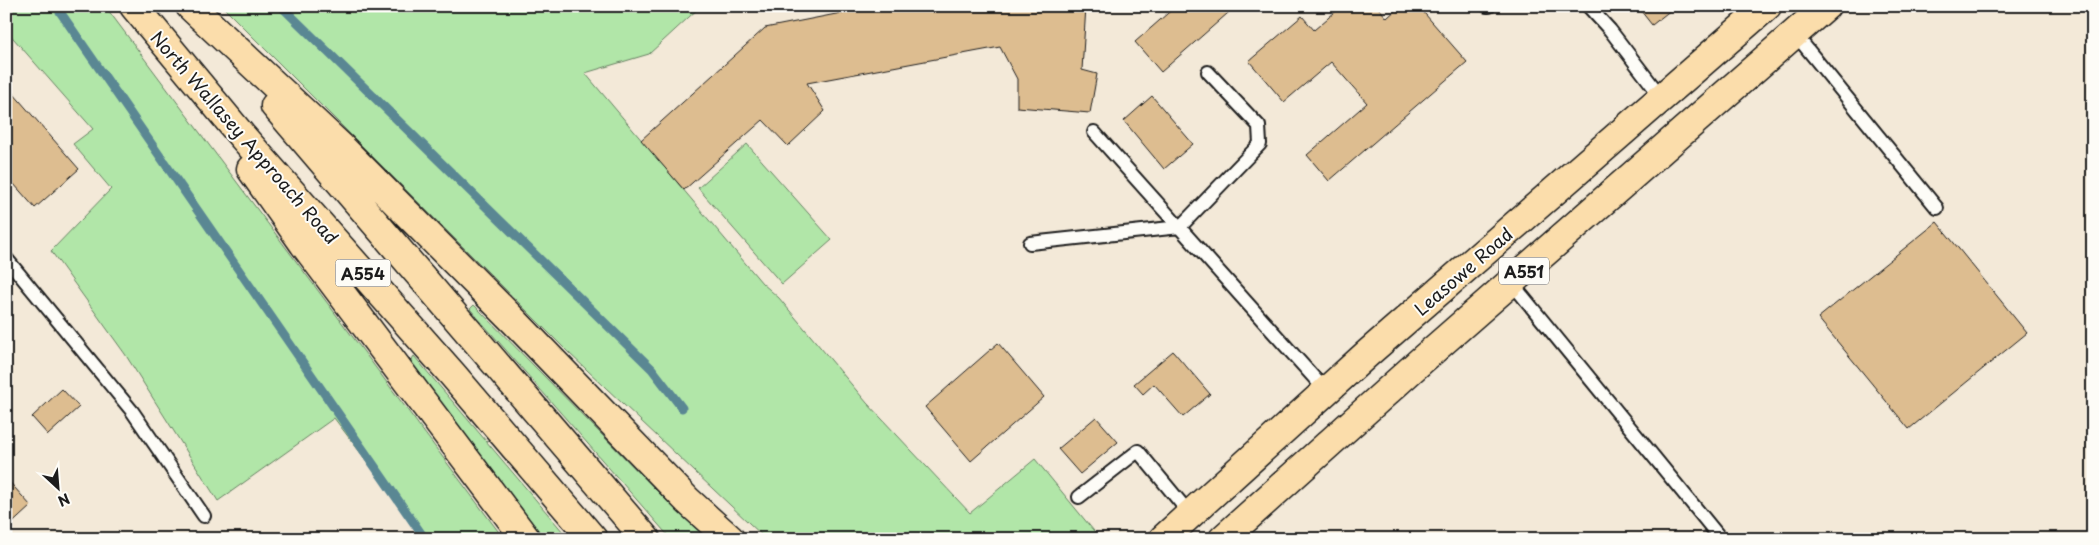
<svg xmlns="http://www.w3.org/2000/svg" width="2099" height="545" viewBox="0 0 2099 545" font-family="'Playpen Sans',sans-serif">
<rect width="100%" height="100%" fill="#f3e9d8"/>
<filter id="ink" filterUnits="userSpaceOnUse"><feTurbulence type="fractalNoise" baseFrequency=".02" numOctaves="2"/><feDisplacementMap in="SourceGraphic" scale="10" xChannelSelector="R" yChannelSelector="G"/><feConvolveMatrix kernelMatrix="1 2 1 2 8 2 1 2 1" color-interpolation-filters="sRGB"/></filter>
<g filter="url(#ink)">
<path fill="#b1e6a8" stroke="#668162" d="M6 6H105L504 539H426L334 418 218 501 125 354 51 251 111 189 73 144 93 129 6 30Z
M222 6H701L649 54 585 73 762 283 779 298 867 403 970 513 1035 459 1098 536 1094 539H766L569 353Z
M747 144 832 240 782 284 698 188Z
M474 305 670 504 707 539H671L470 309Z
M414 356 569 539H545L410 362Z"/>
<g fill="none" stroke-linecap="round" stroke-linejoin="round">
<path stroke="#5a8793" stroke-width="9" d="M56 6 425 539
M281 6 652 369 682 408"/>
</g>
<path fill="#ddbd90" stroke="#1c1c1c" d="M877 6H1086L1082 70 1097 74 1090 113 1017 107V79L1000 47 807 83 825 111 788 146 763 120 684 190 641 140 765 28Z
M1176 6H1236L1161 72 1135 42Z
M1342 6H1377L1387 18 1400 6H1418L1467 62 1329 181 1307 155 1367 103 1331 62 1284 102 1249 61 1302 16 1314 30Z
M1637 6H1670L1672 9 1652 25Z
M6 85 79 169 35 208 6 175Z
M1152 96 1193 144 1164 169 1124 121Z
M1937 222 2027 333 1909 429 1818 318Z
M998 343 1044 397 971 461 925 407Z
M1173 351 1210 394 1183 417 1154 384 1143 394 1134 384Z
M62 389 79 407 48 435 32 417Z
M1096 417 1118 442 1080 474 1058 449Z
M6 478 31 506 6 529Z"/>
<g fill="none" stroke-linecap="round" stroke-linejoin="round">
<g stroke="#1c1c1c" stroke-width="16">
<path id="service" d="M1487 6H1489
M1588 6 1610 30 1662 98
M1795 34 1937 208
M1094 132 1326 391
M1030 243 1180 227 1260 144 1259 126 1208 72
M6 258 132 411 204 516
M1511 282 1721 539
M1079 497 1138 451 1190 514"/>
</g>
<g stroke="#1c1c1c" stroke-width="31">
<path id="primary" d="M134 6 241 135 453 375 593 539
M190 6 341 147 516 323 688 501 730 539
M275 106 646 539
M251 169 304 244 526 539
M1163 539 1367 354 1767 6
M1223 539 1422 360 1826 6"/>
</g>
<use href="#service" stroke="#fdfcf7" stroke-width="12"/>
<use href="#primary" stroke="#fbddab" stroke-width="28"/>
</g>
</g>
<g text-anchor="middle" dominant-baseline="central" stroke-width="4" stroke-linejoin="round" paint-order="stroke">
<g fill="#fdfcf7" stroke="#605f5e" stroke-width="1">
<rect x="1499" y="257.5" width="50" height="27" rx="4"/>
<rect x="335.5" y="259.5" width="55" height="27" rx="4"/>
</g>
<g font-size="16" font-weight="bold" fill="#1c1c1c">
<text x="1524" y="271">A551</text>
<text x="363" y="273">A554</text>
</g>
<g font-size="18" fill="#1c1c1c" stroke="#fdfcf7">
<text transform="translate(245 137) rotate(49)">North Wallasey Approach Road</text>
<text transform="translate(1463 271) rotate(-41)">Leasowe Road</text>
</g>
</g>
<rect width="2099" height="545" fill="none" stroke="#fdfcf7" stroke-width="25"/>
<rect x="12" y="12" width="2074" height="520" fill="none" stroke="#1c1c1c" stroke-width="2" filter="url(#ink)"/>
<g transform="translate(58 488) rotate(154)" stroke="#fdfcf7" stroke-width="4" paint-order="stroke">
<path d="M0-4L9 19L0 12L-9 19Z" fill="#1c1c1c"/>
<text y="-8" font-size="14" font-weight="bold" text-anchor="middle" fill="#1c1c1c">N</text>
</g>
</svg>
